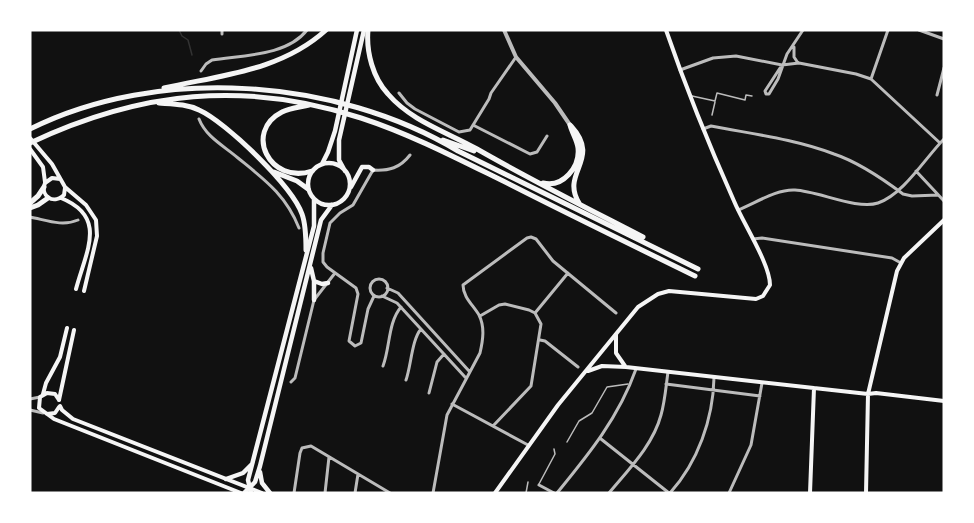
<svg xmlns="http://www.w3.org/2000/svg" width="974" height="523" viewBox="0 0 974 523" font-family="Overpass,sans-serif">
<rect width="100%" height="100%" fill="#111"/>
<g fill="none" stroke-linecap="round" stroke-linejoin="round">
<path stroke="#333" stroke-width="1.5" d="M179 30 182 36 188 40 192 55"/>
<path stroke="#bcbcbc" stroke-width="1.5" d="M692 96 715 101 717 93 745 100 746 95 752 96
M712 115 715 102
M567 442 579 421 592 413 607 387 628 384
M539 484 555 454 554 449
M526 493 528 482"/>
<path stroke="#bcbcbc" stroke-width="3" d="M222 30V34
M919 30 944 39
M794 47V57L798 63
M782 65 765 91 766 94H769L778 79 787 54 803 30
M680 70 713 58 736 56 782 65 799 63 856 74 871 79 940 143
M201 71 206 64 212 60C243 55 287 56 307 30
M871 79 888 30
M399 93 407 103 415 109 459 132 470 130 489 99 491 93 516 57
M937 95 944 68
M199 119C206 137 224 146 238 158 265 180 286 195 299 228
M473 125 530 154 537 152 547 136
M703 129 711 126C752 134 795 139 834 154 858 162 883 179 903 194L912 196 938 195
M916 171 944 201
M738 210C756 203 776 189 795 190 818 191 857 210 878 203 903 195 926 157 944 139
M30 217C46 220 62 227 78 220
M753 239 762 238 892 258 901 263
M370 288a9 9 0 1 1 18 0a9 9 0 1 1-18 0Z
M387 288 398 293 469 371
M374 296 368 309 361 343 355 346 349 341 358 294 356 288 327 267 323 262V253L330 223 340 213 353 205 373 170C389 171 400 168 410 155
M382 296 397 303 465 377
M535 313 568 273
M480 316 499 305 505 304 529 310 535 313 541 324 531 386 493 426
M540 340 545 341 578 367
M383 366C390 348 388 322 401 307
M406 380C411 366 412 339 421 329
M291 382 295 378 314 300 335 273
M666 384 760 396
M429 393 437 362 444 354
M30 399 40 397
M452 404 528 445
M30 410 43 413
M601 439 669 493
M539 485 554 493
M294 493 300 453 302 448 311 446 390 493
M325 493 329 457
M355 493 358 474
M433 493 447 415 480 353C483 340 485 327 479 315 473 305 463 297 463 285L527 238 531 237 536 239 553 261 616 313
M557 493C589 454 619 417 636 369
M609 493C629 469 653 445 661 415 665 401 666 386 668 372
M670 493C698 462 713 419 714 378
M729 493 751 445 762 383"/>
<path stroke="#bcbcbc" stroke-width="4" d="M504 30 516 57 555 103 570 125"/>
<path stroke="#f5f5f5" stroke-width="4" d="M30 138 52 164 65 187 86 205 96 220 97 236 84 291
M30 149 43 167 45 182
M60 179 52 178 45 183C40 196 53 205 64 195L65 188
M61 198C108 217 86 251 76 289
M616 335V353L625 366
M588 371 602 366 626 367 868 394 876 393 944 401
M43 394 46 383 60 357 67 328
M59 400 55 394 47 393 40 397 39 408 54 419 241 493
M59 400 74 330
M60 406 62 410 73 419 262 493
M47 414 55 413 59 407
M495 493 558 405 638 307 658 294 669 291 756 299 763 296 770 285C770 264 743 223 734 201 709 145 686 88 666 30
M810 493 814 388
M866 493 868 394 897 271 904 258 944 220"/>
<path stroke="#f5f5f5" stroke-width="4.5" d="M308 184a21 21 0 1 1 42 0a21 21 0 1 1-42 0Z
M322 164 328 152 335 131 357 30
M345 171 339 160V140L364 30
M351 187 362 167H369L373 170
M311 268 314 281 322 284 328 283
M314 300V281
M260 472 262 483 270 493
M226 479 243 473 251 465
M244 493 255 482 260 466 321 220 332 205
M251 493 248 480 314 226V200"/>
<path stroke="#f5f5f5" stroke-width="5" d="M368 30C366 52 373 78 388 94 411 121 447 132 477 149 531 180 587 208 643 237
M164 88C221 75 281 71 326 30
M159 103C173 104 187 104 199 110 226 122 292 186 302 214 306 225 306 238 306 250
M309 105C301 107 289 108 282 112 243 132 270 185 312 171
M571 126C602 160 560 172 579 203
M30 129C158 65 337 78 458 151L698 269
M443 140 474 151
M30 143C140 91 245 80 361 118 413 135 462 161 511 185 572 216 634 246 695 276
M274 172 297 181 308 189
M543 183C563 188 580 167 578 148 577 140 572 133 570 125
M30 203 38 196 44 187
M30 208 38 205 48 198"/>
</g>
<rect width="974" height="523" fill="none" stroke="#ffffff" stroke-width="63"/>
</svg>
